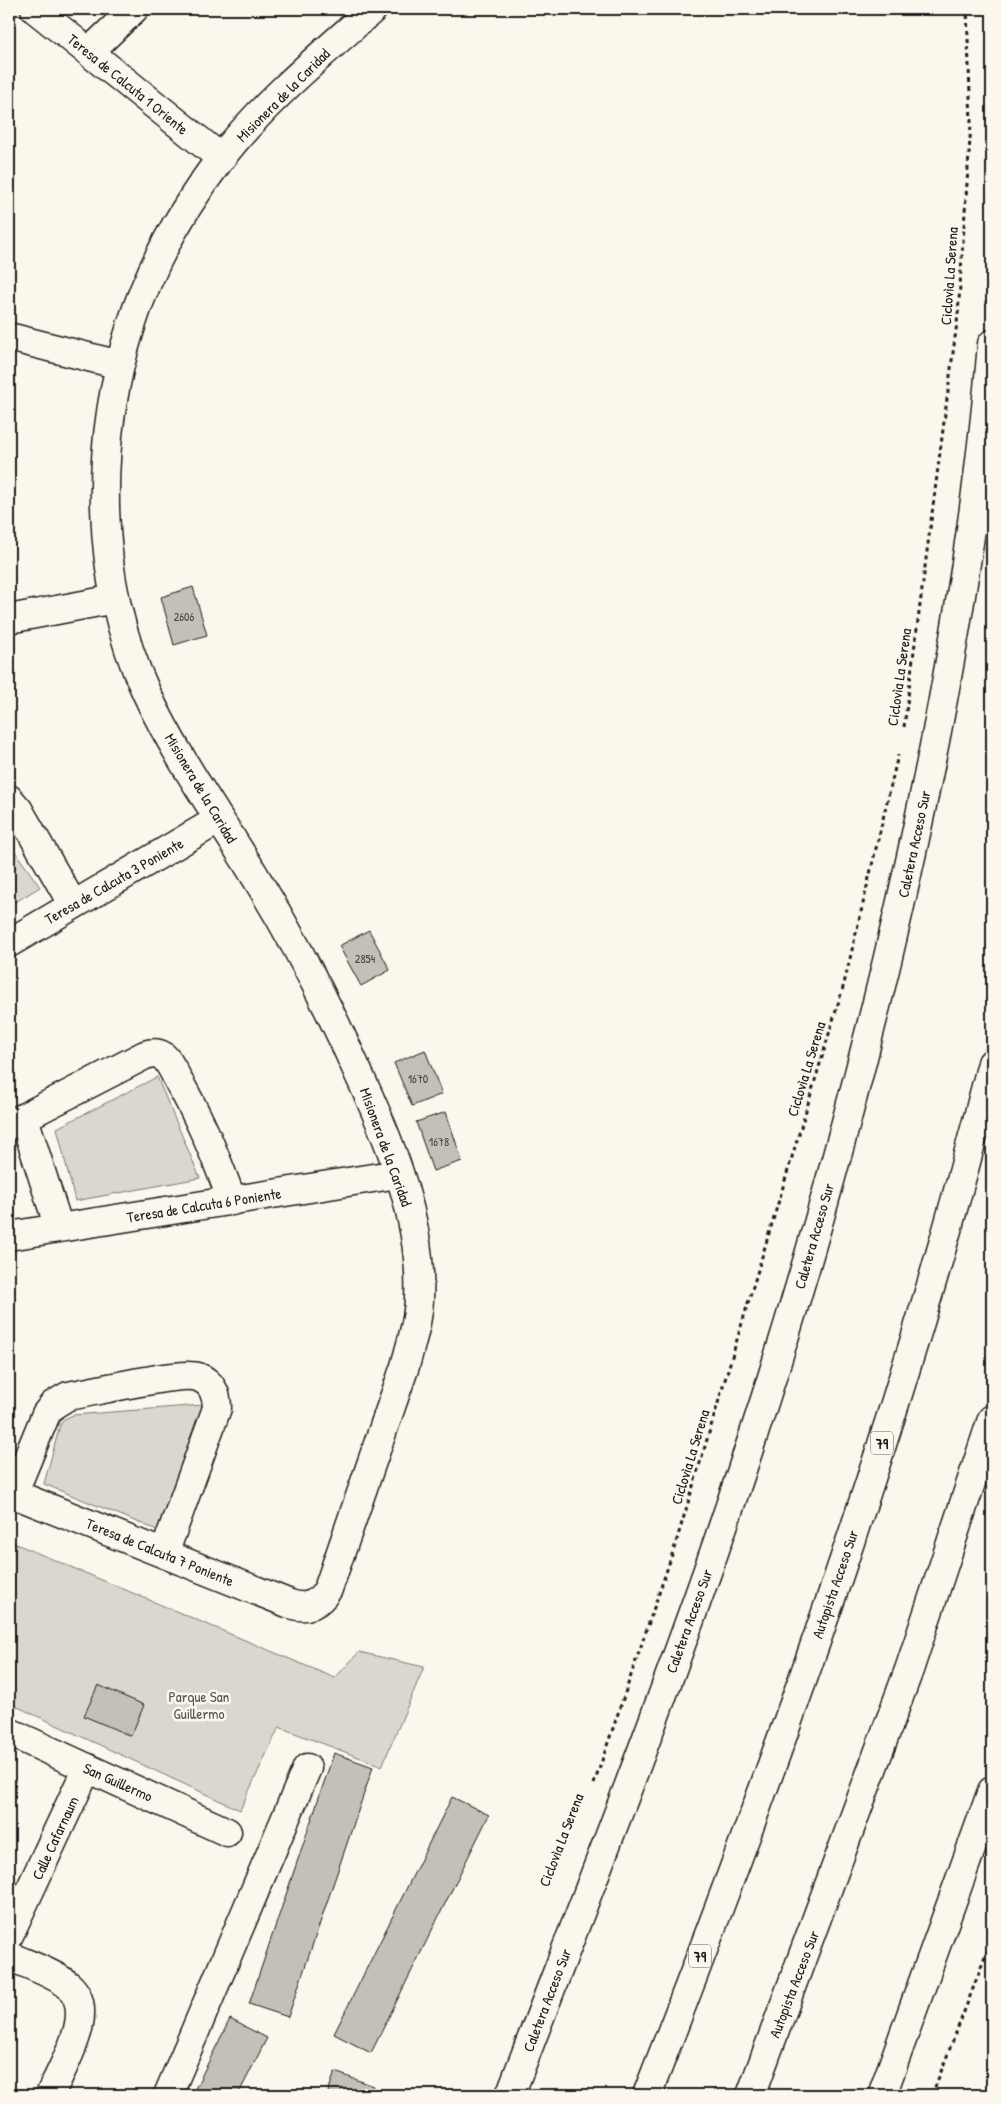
<svg xmlns="http://www.w3.org/2000/svg" width="1001" height="2104" viewBox="0 0 1001 2104" font-family="'Patrick Hand',sans-serif">
<rect width="100%" height="100%" fill="#fbf7ec"/>
<filter id="ink" filterUnits="userSpaceOnUse"><feTurbulence type="fractalNoise" baseFrequency=".02" numOctaves="2"/><feDisplacementMap in="SourceGraphic" scale="10" xChannelSelector="R" yChannelSelector="G"/><feConvolveMatrix kernelMatrix="1 2 1 2 8 2 1 2 1" color-interpolation-filters="sRGB"/></filter>
<g filter="url(#ink)">
<path fill="#dad7ce" stroke="#7b7a75" d="M9 843 40 887 9 906Z
M157 1077 200 1178 75 1201 57 1128Z
M203 1405 205 1407 162 1532 44 1484 60 1425 64 1419 73 1415Z
M9 1541 335 1678 359 1652 424 1667 382 1766 279 1727 240 1810 9 1703Z"/>
<path fill="#c3c0b8" stroke="#1c1c1c" d="M193 587 207 635 174 645 161 597Z
M369 930 390 970 361 986 339 946Z
M425 1050 442 1094 412 1106 394 1063Z
M446 1112 462 1161 433 1171 416 1122Z
M98 1685 144 1705 131 1736 84 1716Z
M334 1753 373 1767 288 2017 249 2004Z
M452 1797 489 1815 371 2053 334 2034Z
M230 2019 267 2038 238 2095H192Z
M335 2072 374 2086 371 2095H327Z"/>
<g fill="none" stroke-linecap="round" stroke-linejoin="round">
<g stroke="#1c1c1c" stroke-width="31">
<path id="minor" d="M35 9 221 158
M89 52 134 9
M9 337 120 365
M9 619 115 599
M9 799 18 809 73 905
M9 943 218 820
M24 1118 59 1228
M9 1125 145 1055C151 1053 157 1052 163 1056 170 1062 175 1074 179 1082 201 1120 217 1159 232 1201
M9 1236 398 1174
M9 1492 290 1604C307 1610 319 1604 328 1589L405 1366C411 1344 418 1322 419 1299 423 1223 392 1146 361 1079 330 1009 295 941 255 876 218 815 176 757 146 692 94 580 94 443 131 326 150 266 183 208 221 158 264 102 320 56 373 9
M13 1494 46 1414 53 1405 68 1396C92 1392 180 1371 198 1377 212 1382 217 1395 217 1408L164 1554
M9 1732 227 1832
M9 1935 87 1768
M9 1956C26 1964 54 1973 68 1985 99 2011 62 2066 50 2095
M168 2095 307 1768"/>
</g>
<g stroke="#1c1c1c" stroke-width="31">
<path id="secondary" d="M510 2095C581 1910 654 1725 719 1538 785 1347 841 1153 888 957 936 756 975 551 992 344
M882 2095 992 1791"/>
</g>
<g stroke="#1c1c1c" stroke-width="31">
<path id="motorway" d="M647 2095C779 1758 903 1415 992 1063
M751 2095 909 1670 992 1419"/>
</g>
<path stroke="#1c1c1c" stroke-width="3" stroke-dasharray="4 4" stroke-linecap="butt" d="M904 727 958 315 971 124 967 9
M594 1784 675 1546 844 984 898 755
M932 2095 992 1939"/>
<use href="#minor" stroke="#fbf7ec" stroke-width="28"/>
<use href="#secondary" stroke="#fbf7ec" stroke-width="28"/>
<use href="#motorway" stroke="#fbf7ec" stroke-width="28"/>
</g>
</g>
<g text-anchor="middle" dominant-baseline="central" stroke-width="5" stroke-linejoin="round" paint-order="stroke">
<g font-size="12" fill="#464543">
<text x="184" y="616">2606</text>
<text x="365" y="958">2854</text>
<text x="418" y="1078">1670</text>
<text x="439" y="1141">1678</text>
</g>
<g fill="#fbf7ec" stroke="#5f5e5a" stroke-width="1">
<rect x="871" y="1431.5" width="22" height="23" rx="4"/>
<rect x="689" y="1944.5" width="22" height="23" rx="4"/>
</g>
<g font-size="14" font-weight="bold" fill="#1c1c1c">
<text x="882" y="1443">79</text>
<text x="700" y="1956">79</text>
</g>
<g font-size="15" fill="#1c1c1c" stroke="#fbf7ec">
<text transform="translate(128 84) rotate(39)">Teresa de Calcuta 1 Oriente</text>
<text transform="translate(283 95) rotate(-45)">Misionera de la Caridad</text>
<text transform="translate(949 276) rotate(-86)">Ciclovìa La Serena</text>
<text transform="translate(899 677) rotate(-82)">Ciclovìa La Serena</text>
<text transform="translate(201 788) rotate(59)">Misionera de la Caridad</text>
<text transform="translate(914 844) rotate(-78)">Caletera Acceso Sur</text>
<text transform="translate(114 881) rotate(-30)">Teresa de Calcuta 3 Poniente</text>
<text transform="translate(806 1069) rotate(-73)">Ciclovìa La Serena</text>
<text transform="translate(386 1147) rotate(70)">Misionera de la Caridad</text>
<text transform="translate(204 1205) rotate(-9)">Teresa de Calcuta 6 Poniente</text>
<text transform="translate(814 1236) rotate(-74)">Caletera Acceso Sur</text>
<text transform="translate(690 1457) rotate(-73)">Ciclovìa La Serena</text>
<text transform="translate(160 1552) rotate(22)">Teresa de Calcuta 7 Poniente</text>
<text transform="translate(835 1584) rotate(-71)">Autopista Acceso Sur</text>
<text transform="translate(689 1621) rotate(-70)">Caletera Acceso Sur</text>
<text transform="translate(118 1782) rotate(24)">San Guillermo</text>
<text transform="translate(55 1838) rotate(-65)">Calle Cafarnaum</text>
<text transform="translate(561 1840) rotate(-69)">Ciclovìa La Serena</text>
<text transform="translate(794 1984) rotate(-69)">Autopista Acceso Sur</text>
<text transform="translate(547 2000) rotate(-69)">Caletera Acceso Sur</text>
</g>
<g font-size="15" fill="#555451" stroke="#fbf7ec">
<text x="199" y="1696">Parque San<tspan x="199" dy="17">Guillermo</tspan></text>
</g>
</g>
<rect width="1001" height="2104" fill="none" stroke="#fbf7ec" stroke-width="30"/>
<rect x="15" y="15" width="971" height="2074" fill="none" stroke="#1c1c1c" stroke-width="2" filter="url(#ink)"/>
</svg>
